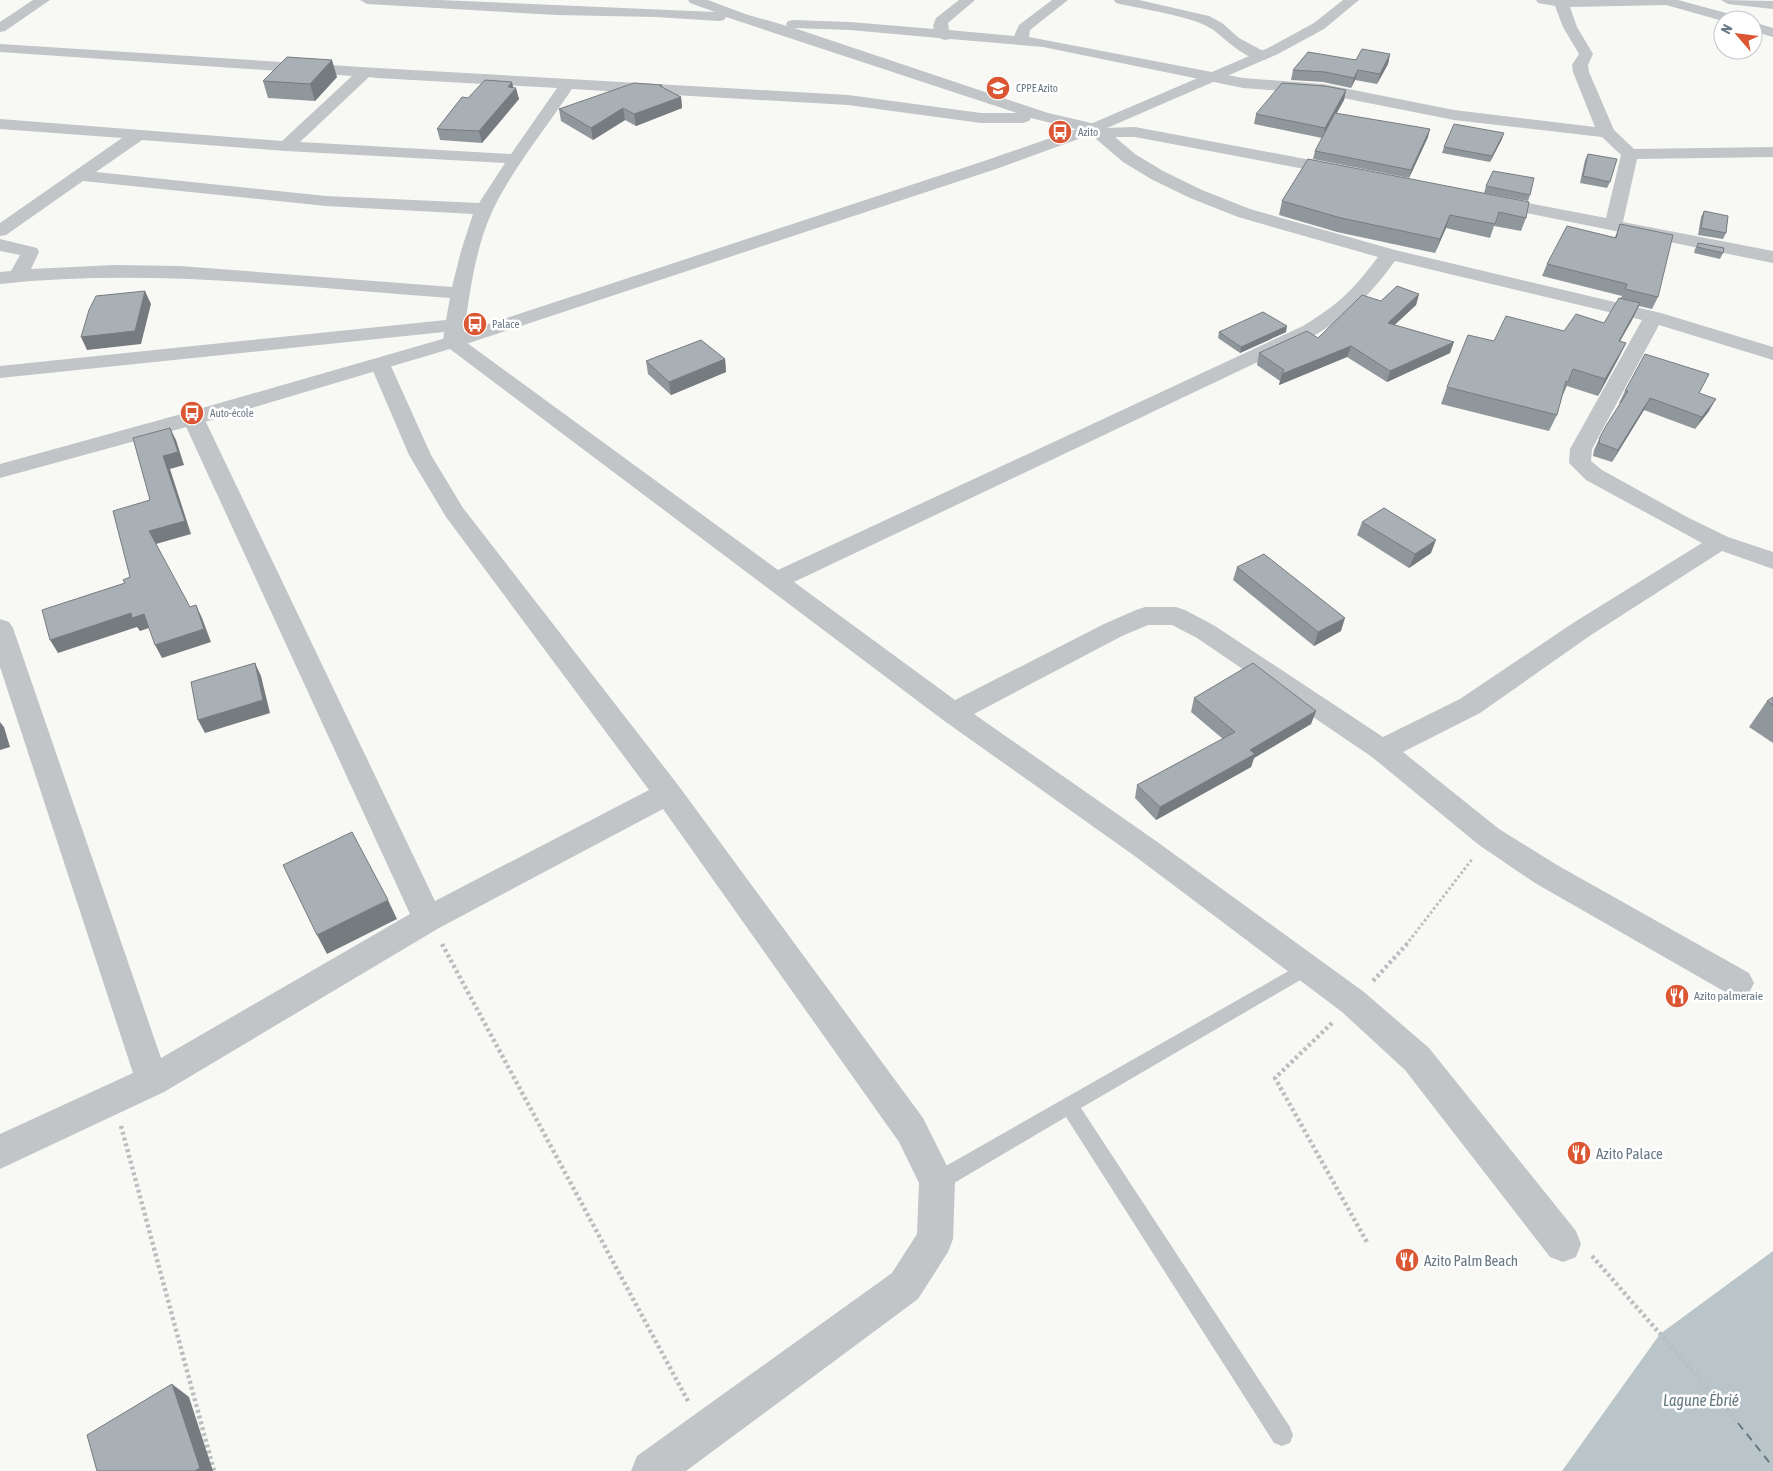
<svg xmlns="http://www.w3.org/2000/svg" width="1773" height="1471" viewBox="0 0 1773 1471" font-family="'Asap Condensed',sans-serif">
<rect width="100%" height="100%" fill="#f8f8f5"/>
<path fill="#bac5c9" d="M1773 1251V1471H1562L1660 1334Z"/>
<g fill="none" stroke-linecap="round" stroke-linejoin="round">
<path stroke="#647980" stroke-width="2" stroke-dasharray="8 6" stroke-linecap="butt" d="M1738 1423 1773 1467"/>
<path stroke="#bbbec0" stroke-width="3" stroke-dasharray="2.5 2.5" stroke-linecap="butt" d="M1406 945 1473 858"/>
<path stroke="#bbbec0" stroke-width="4.5" stroke-dasharray="3 3" stroke-linecap="butt" d="M442 944 689 1403
M1373 981 1407 944
M1332 1023 1275 1078 1368 1244
M121 1126 214 1471
M1592 1256 1738 1423"/>
<path fill="#c1c5c8" fill-rule="evenodd" d="M1308 960 1314 962 1317 967 1314 972 1081 1108 1290 1427 1293 1435 1290 1443 1282 1446 1274 1443 1066 1117 944 1189 937 1191 930 1189 927 1182 930 1175Z"/>
<path fill="#c1c5c8" fill-rule="evenodd" d="M33 0H50L5 31 0 32V22Z
M360 0H440L715 12 690 3 688 0H708L745 14 787 26 786 24 788 21 793 20 850 22 934 29 933 26 936 18 959 0H975L948 23 949 30 1014 36 1019 25 1052 0H1068L1030 30 1029 37 1243 78 1323 84 1454 110 1595 127 1573 72 1572 65 1579 54 1563 27 1555 6 1538 3 1536 0H1678L1741 17 1743 20 1723 21 1666 5 1570 7 1577 27 1593 54 1588 65 1589 72 1614 130 1634 149 1773 147V157L1637 159 1623 222 1773 251V263L1492 206 1486 205 1483 201 1486 197 1492 196 1606 218 1621 155 1602 137 1454 120 1323 94 1243 88 1043 47 950 39 945 40 939 38 850 30 794 28 1048 113 1100 125 1104 128 1135 127 1348 167 1351 171 1348 175 1342 176 1135 137H1115L1135 154 1163 171 1202 190 1250 209 1395 250 1661 313 1773 347V360L1659 325 1592 449 1591 461 1602 470 1687 517 1728 537 1773 552V569L1722 551 1591 635 1480 713 1403 752 1499 829 1557 865 1749 973 1754 983 1749 993 1738 997 1727 993 1535 883 1479 845 1372 757 1197 638 1172 625H1148L1122 636 974 714 1156 841 1364 992 1429 1048 1576 1231 1581 1244 1576 1257 1563 1262 1550 1257 1405 1070 1342 1012 1136 857 943 720 446 346 443 342 444 332 0 378V366L446 320 450 298C300 287 150 268 0 284V272L11 271 20 255 0 251V239L37 248 39 252 31 269 114 265 180 266 452 287 461 251 473 214 326 206 83 181 6 235 0 236V223L122 138 0 129V119L282 141 352 76 0 52V44L377 68 848 95 981 113H1017L726 17 724 20 719 21 655 17 557 15 367 4ZM369 77 377 78 557 88 511 154 300 142ZM572 89 848 105 981 123H1023L1029 121 1031 118 1088 132 1123 162 1151 179 1190 198 1238 217 1378 257C1353 290 1339 304 1303 326L778 570 463 340C469 298 474 253 491 214 510 172 546 128 572 89ZM142 140 286 151 505 163 479 203 326 196 96 172ZM1395 261 1642 320 1570 449 1569 463 1586 480 1702 543 1573 623 1460 699 1383 737 1215 626 1185 610 1176 607H1145L1136 610 1104 624 955 700 794 582 1317 334C1354 311 1369 296 1395 261Z
M1114 0H1139L1209 16 1222 23 1239 38 1267 53 1269 56 1267 59C1249 64 1226 39 1212 29 1193 16 1140 9 1116 3Z
M1721 0 1773 1V9L1728 4Z
M1753 22 1773 28V37L1753 31Z
M380 358 387 360 390 364 431 455 463 508 678 785 923 1118 955 1182 953 1239 948 1252 918 1299 686 1471H631L637 1456 892 1273 917 1234 919 1183 899 1142 663 809 439 928 164 1092 0 1169V1134L133 1073 0 667V619L9 622 13 628 161 1058 410 914 182 418 185 413 193 412 201 413 204 418 435 901 649 790 446 517 409 455 370 364 373 360Z"/>
<path fill="#c1c5c8" fill-rule="evenodd" d="M1343 0H1359L1324 29 1278 54 1100 131 999 168 460 346 201 423 0 478V464L185 413 446 338 987 160 1088 125 1268 48 1314 23Z"/>
</g>
<path fill="#90979c" d="M1390 54 1388 64 1377 84 1355 80 1351 88 1323 82 1291 80 1293 70Z
M337 77 315 101 268 98 263 81Z
M662 87 681 97 682 108 636 126 625 120 593 140 561 121 559 109Z
M514 88 519 99 482 143 440 140 437 129 468 98Z
M1346 90 1344 100 1336 114 1428 137 1409 178 1313 159 1315 151 1322 138 1254 124 1256 114Z
M1502 139 1490 162 1442 153 1444 147Z
M1588 154 1610 182 1607 188 1580 183 1585 160Z
M1308 159 1526 218 1521 231 1494 226 1490 238 1446 228 1435 253 1337 232 1279 215 1282 201Z
M1486 186 1530 195 1528 201 1484 193Z
M1704 211 1726 233 1723 239 1698 235 1701 217Z
M1620 224 1658 297 1652 309 1639 306 1632 320 1620 341 1626 343 1618 359 1598 396 1567 386 1561 399 1557 415 1549 431 1441 404 1447 387 1494 341 1564 331 1604 323 1622 296 1542 276 1547 264 1615 237Z
M1698 243 1723 253 1720 259 1694 253 1695 249Z
M1419 294 1416 305 1394 325 1450 353 1387 382 1347 357 1279 385 1280 381 1257 365 1259 353 1318 338 1381 301Z
M1219 332H1286L1240 353 1218 338Z
M725 359 726 372 671 395 648 374 646 361Z
M1625 391 1699 393 1709 411 1695 429 1644 410 1612 462 1593 456 1594 450 1600 437 1621 403H1619Z
M1362 522 1431 553 1409 568 1357 535Z
M1237 567 1341 631 1314 646 1233 580Z
M1773 697V743L1749 727 1767 701Z
M1194 698 1316 711 1311 724 1254 758 1251 767 1156 820 1135 798 1137 785 1223 739 1191 712Z"/>
<path fill="#767b7f" d="M1390 54 1388 64 1377 84 1380 74Z
M332 60 337 77 315 101 310 84Z
M1358 70 1355 80 1351 88 1354 78Z
M512 82 514 91 516 88 519 99 482 143 479 131 508 87Z
M1346 90 1344 100 1323 138 1325 128Z
M681 97 682 108 636 126 634 114Z
M623 108 625 120 593 140 591 128Z
M1430 129 1428 137 1409 178 1411 170Z
M1504 133 1502 139 1490 162 1492 156Z
M1450 215 1446 228 1435 253 1440 239Z
M145 291 151 304 141 344 87 350 81 337Z
M1419 294 1416 305 1385 334 1388 323Z
M1640 303 1632 320 1611 357 1619 341Z
M1287 326 1286 332 1240 353 1241 347Z
M1454 342 1450 353 1387 382 1390 371Z
M1626 343 1618 359 1598 396 1605 379Z
M1351 346 1347 357 1279 385 1282 374Z
M725 359 726 372 671 395 669 382Z
M1650 398 1644 410 1612 462 1618 450Z
M1716 399 1709 411 1695 429 1702 417Z
M170 428 176 440 184 465 170 469 191 534 156 544 149 531 163 456Z
M1436 540 1431 553 1409 568 1415 554Z
M196 605 202 618 211 642 162 658 155 645Z
M131 613 144 614 152 627 140 631 137 627 58 653 50 640Z
M1345 618 1341 631 1314 646 1318 632Z
M255 663 261 676 270 713 205 733 198 720Z
M1316 711 1311 724 1254 758 1251 767 1156 820 1160 807 1250 750Z
M0 722 4 727 10 747 0 750Z
M388 900 397 919 327 954 317 935Z
M172 1384 189 1397 213 1471H195Z"/>
<path fill="#a8b0b5" stroke="#767b7f" d="M1362 49 1390 54 1380 74 1358 70 1354 78 1325 72 1293 70 1308 52 1356 60Z
M287 57 332 60 310 84 263 81Z
M485 80 512 82 508 87 516 88 479 131 437 129 462 97 468 98Z
M634 83 662 85 660 86 681 97 634 114 623 108 591 128 559 109Z
M1282 83 1325 86 1346 90 1325 128 1256 114Z
M1335 113 1430 129 1411 170 1315 151Z
M1454 124 1504 133 1492 156 1444 147Z
M1588 154 1617 159 1610 182 1583 176Z
M1308 159 1529 202 1526 218 1499 212 1495 224 1450 215 1440 239 1341 218 1282 201Z
M1493 171 1534 178 1530 195 1486 186Z
M1704 211 1728 216 1726 233 1701 228Z
M1620 224 1673 235 1658 297 1625 289 1627 284 1547 264 1567 226 1616 238Z
M1698 243 1724 248 1723 253 1697 247Z
M1397 286 1419 294 1388 323 1454 342 1390 371 1351 346 1282 374 1284 370 1259 353 1307 331 1318 338 1362 295 1381 301Z
M145 291 135 331 81 337 89 310 96 296Z
M1619 298 1640 303 1619 341 1626 343 1605 379 1573 369 1568 382 1566 381 1557 415 1447 387 1468 335 1494 341 1506 316 1564 331 1576 314 1604 323Z
M1263 312 1287 326 1241 347 1219 332Z
M701 340 725 359 669 382 646 361Z
M1645 354 1709 374 1699 393 1716 399 1702 417 1650 398 1618 450 1599 443 1600 437 1606 426 1628 391H1625Z
M170 428 178 452 163 456 185 521 149 531 190 607 196 605 204 629 155 645 144 614 132 618 131 613 50 640 42 610 125 583 123 580 130 577 113 511 150 500 133 438Z
M1384 508 1436 540 1415 554 1362 522Z
M1264 554 1345 618 1318 632 1237 567Z
M255 663 263 700 198 720 191 682Z
M1253 663 1316 711 1250 750 1255 754 1160 807 1137 785 1235 732 1194 698Z
M1773 697V705L1767 701Z
M352 832 388 900 317 935 283 865Z
M172 1384 200 1468 195 1471H97L87 1435Z"/>
<defs>
<g id="school-disc" transform="scale(1.25)"><circle r="9.5" fill="#db5632" stroke="#fff"/><path d="M0-5L7-2L0 1L-7-2ZM-4 1L0 2.5L4 1V4Q0 6-4 4Z" fill="#fff"/></g>
<g id="bus-disc" transform="scale(1.25)"><circle r="9.5" fill="#db5632" stroke="#fff"/><path d="M-5-6H5V4H4V6H2V4H-2V6H-4V4H-5ZM-3.5-4V0h7V-4ZM-3.5 1.2v1.5H-2V1.2ZM2 1.2v1.5H3.5V1.2Z" fill="#fff"/></g>
<g id="restaurant-disc" transform="scale(1.25)"><circle r="9.5" fill="#db5632" stroke="#fff"/><path d="M-5-6h1v4h1v-4h1v4h1v-4h1v5L-1.5 .5V6h-2V.5L-5-1ZM5-6V6H3V1.5H1.5Q1.5-4 5-6Z" fill="#fff"/></g>
</defs>
<g fill-rule="evenodd">
<use href="#school-disc" x="998" y="88"/>
<use href="#bus-disc" x="1060" y="132"/>
<use href="#bus-disc" x="475" y="324"/>
<use href="#bus-disc" x="192" y="413"/>
<use href="#restaurant-disc" x="1677" y="996"/>
<use href="#restaurant-disc" x="1579" y="1153"/>
<use href="#restaurant-disc" x="1407" y="1260"/>
</g>
<g text-anchor="middle" dominant-baseline="central" stroke-width="5" stroke-linejoin="round" paint-order="stroke">
<g font-size="11" fill="#687884" stroke="#fff" text-anchor="start">
<text x="1016" y="88">CPPE Azito</text>
<text x="1078" y="132">Azito</text>
<text x="492" y="324">Palace</text>
<text x="210" y="413">Auto-école</text>
</g>
<g font-size="12" fill="#687884" stroke="#fff" text-anchor="start">
<text x="1694" y="996">Azito palmeraie</text>
</g>
<g font-size="15" fill="#687884" stroke="#fff" text-anchor="start">
<text x="1596" y="1153">Azito Palace</text>
<text x="1424" y="1260">Azito Palm Beach</text>
</g>
<g font-size="16" font-style="italic" fill="#647980" stroke="#fff">
<text x="1701" y="1400">Lagune Ébrié</text>
</g>
</g>
<g transform="translate(1738 35) rotate(298)"><circle r="24" fill="#ffffff" stroke="#c3c9ce"/>
<path d="M0-4L9 19L0 12L-9 19Z" fill="#db5632"/>
<text y="-8" font-size="14" font-weight="bold" text-anchor="middle" fill="#687884">N</text>
</g>
</svg>
